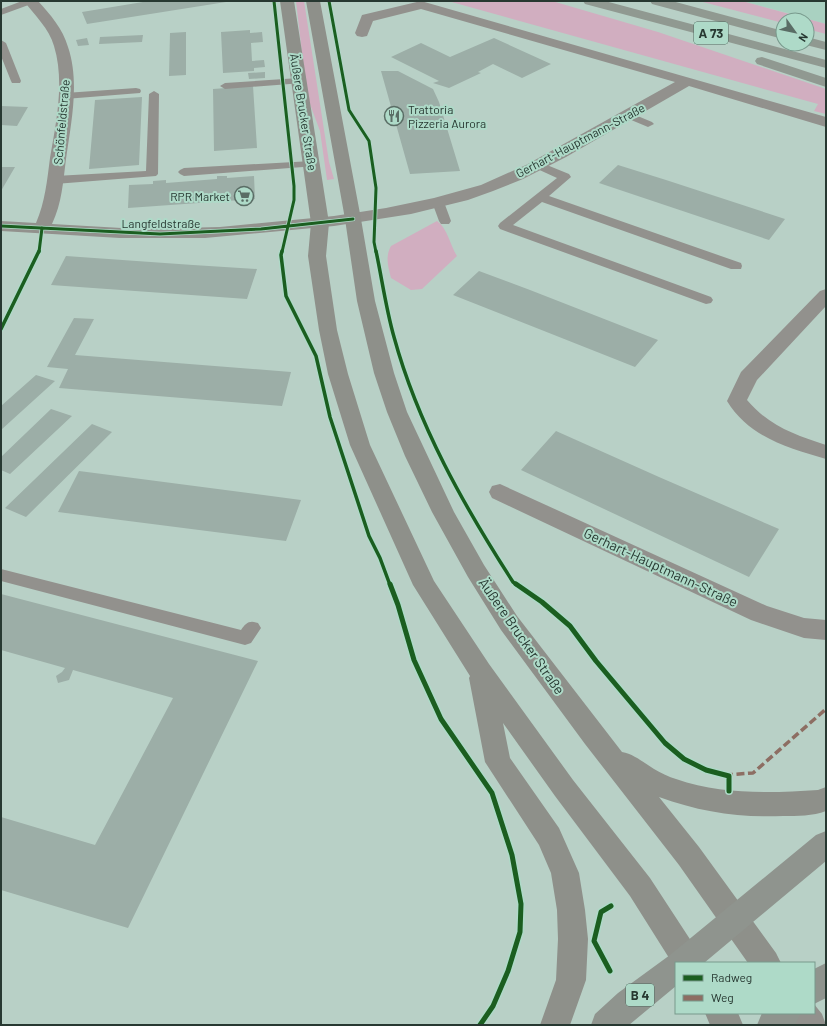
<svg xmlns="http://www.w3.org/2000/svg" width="827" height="1026" viewBox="0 0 827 1026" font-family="Barlow,sans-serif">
<rect width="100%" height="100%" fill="#b8d0c6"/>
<path fill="#a9d1c1" d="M742 1H826V24L788 13Z"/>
<path fill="#d1aec0" d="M296 1H304L329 162 334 179 327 180 320 131 307 96Z
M448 1H552L658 32 826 89V114L814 111 818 104Z
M699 1H742L826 24V34L807 29V20H783V23Z
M437 221C448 229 450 245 457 256L422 289 411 290 391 278C388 266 385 257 391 246Z"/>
<path fill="#9caea7" d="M149 1H226V2L87 24 82 12Z
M250 30V33L262 32 263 42 251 43 252 61 264 60 265 67 254 68V71L223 73 221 32Z
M186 32V75L169 76 170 33Z
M143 35 142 42 99 44 100 37Z
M87 38 89 45 78 46 76 40Z
M494 38 551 64 522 78 493 64 478 72 481 73 449 88 433 83 439 81 391 57 421 43 450 57Z
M381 71H398L433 89 439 102 460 171 410 174Z
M265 72V78L249 79 248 73Z
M253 86 257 148 214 151 213 89Z
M142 97 139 165 89 169 95 100Z
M1 106 28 107 17 126 1 125Z
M618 165 666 180 785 219 769 240 599 183Z
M1 167H15L1 191Z
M217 176H227V178L254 176 255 199 128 208 129 185 153 184V181L166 180V183L217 179Z
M66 256 193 265 257 269 247 299 51 285Z
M479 271 530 290 658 340 635 367 453 295Z
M74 318 94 319 75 355 291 372 282 406 59 388 68 369 47 367Z
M36 375 55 381 1 430V406Z
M51 409 72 416 10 474 1 470V457Z
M92 424 112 432 26 517 5 508Z
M556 431 659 477 779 529 749 577 521 470Z
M79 471 141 479 301 500 286 541 58 512Z
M1 594 258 661 128 928 1 890V817L95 845 173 698 73 670 69 680 58 683 56 676 62 672 65 668 1 650Z"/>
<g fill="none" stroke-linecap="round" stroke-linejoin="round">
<path fill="#92918d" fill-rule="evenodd" d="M22 1H36L34 3 1 15V9Z
M1 40 6 43 21 81 20 83H12L11 81 1 56Z
M299 78 303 79 304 81 303 83 225 89 220 86 225 83Z
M136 88 140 89 141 91 140 93 65 99 60 96 65 93Z
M154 91 159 94 158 174 156 176 55 184 51 183 49 180 51 177 55 176 146 171 149 94Z
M628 112 652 122 654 124 648 127 624 117 622 115 624 113Z
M312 161 316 162 318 164 316 166 184 176 180 174 178 172 180 170 184 168Z
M537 161 569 174 571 177 549 196 741 263 742 266 741 269H731L542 202 513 225 711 297 713 300 711 303 706 304 500 229 498 226 500 223 557 178 533 167 531 165 533 163Z
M438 198 442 199 444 202 451 221 449 224H441L439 221 432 202 434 199Z
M1 569 241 630C246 623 249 620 258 623L261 628 251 643 245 645 1 581Z"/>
<path fill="#92918d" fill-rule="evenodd" d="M24 1H38C50 14 63 29 68 47 80 82 71 123 66 159 63 182 62 203 52 224L139 229 220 227 334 216 386 208 434 198 481 185 526 165 675 82 421 9 373 21 367 36 362 37 357 36 355 33 362 15 421 1 826 117V127L689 86 566 157 523 179 493 191 468 200 411 214 334 226 205 238H120L1 231V221L36 223C45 202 47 181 50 158 56 123 65 82 54 46 49 28 35 16 24 1Z
M826 289V306L757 380 747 400C769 426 795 435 826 445V459C788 448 749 437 727 401L741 372 820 291Z
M500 484 767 606 804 618 826 620V640L804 638 751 620 492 498 489 492 492 486Z"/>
<path fill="#92918d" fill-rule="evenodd" d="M814 1004 822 1014 826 1025H792L787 1013H814Z"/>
<path fill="#8e908a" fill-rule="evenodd" d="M280 1H294L329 223 326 256 337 330 348 374 370 445 434 581 489 664 573 780 650 878 699 953 704 963H676V969L630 896 555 796 503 723 510 758 559 828 579 873 585 910 588 939 586 980 570 1025H540L556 980 558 939 557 910 551 873 539 845 485 762 469 678 470 676 413 585 350 445 328 374 319 330 308 256 311 223Z
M306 1H320L361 219 375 301 394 373 407 412 454 512 484 565 517 616 622 752C634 754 644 763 654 769 661 773 669 777 676 779 722 795 771 793 818 790L826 787V811C813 816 797 816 783 816 740 818 700 812 659 797L699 847 776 953 781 963H748L679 865 585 744 501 630 468 577 432 512 405 456 387 412 374 373 357 301 345 219Z
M705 1013H738L743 1025H710Z"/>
<path fill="#8f948e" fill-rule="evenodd" d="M826 831V861L704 963H676V986L629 1025H591L595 1014 618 993 670 955 816 835Z
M826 963V998L814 1004V969Z
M762 1013H801L795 1025H757Z"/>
<path fill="#909991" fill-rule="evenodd" d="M583 1H605L826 60V68L585 4Z
M650 1H672L783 31V39L652 4Z
M807 37 826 42V50L802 44H807Z
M762 57 826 78V87L757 64 755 61 757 58Z"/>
<path stroke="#8d6e63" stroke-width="3.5" stroke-dasharray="8 3.5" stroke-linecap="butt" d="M725 775 753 773 826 709"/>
<g stroke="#aedac8" stroke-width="4.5">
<path id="cycleway-far2" d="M274 1 294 186V200L282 252
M329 1 349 110 369 141 376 188 374 242 376 252
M1 226 160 234 261 229 353 219
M39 252 42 228"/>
</g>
<g stroke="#aedac8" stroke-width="6">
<path id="cycleway-far1" d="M282 251 281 255 286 296 316 356 330 417 369 536 380 558 390 585
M376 251C382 279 386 309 394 337 418 425 464 506 513 582L517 585
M1 329 39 251"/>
</g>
<g stroke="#aedac8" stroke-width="8">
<path id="cycleway" d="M390 584 398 605 414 660 441 719 492 793 512 855 521 904 520 932 508 971 493 1006 480 1025
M516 584 542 602 570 626 596 661 665 743 684 759 706 770 729 776V791
M610 971 594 941 601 912 611 906"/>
</g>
<use href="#cycleway-far2" stroke="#1b5e20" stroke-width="3"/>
<use href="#cycleway-far1" stroke="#1b5e20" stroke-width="3.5"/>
<use href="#cycleway" stroke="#1b5e20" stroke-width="5"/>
</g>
<defs>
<g id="restaurant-ring" transform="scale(1)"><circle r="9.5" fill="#aedac8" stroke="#5a6d65" stroke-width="1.5"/><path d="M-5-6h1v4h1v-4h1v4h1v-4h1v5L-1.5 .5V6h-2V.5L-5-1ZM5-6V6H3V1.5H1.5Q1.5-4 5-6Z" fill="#5a6d65"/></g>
<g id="supermarket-ring" transform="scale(1)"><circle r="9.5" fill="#aedac8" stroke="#5a6d65" stroke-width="1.5"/><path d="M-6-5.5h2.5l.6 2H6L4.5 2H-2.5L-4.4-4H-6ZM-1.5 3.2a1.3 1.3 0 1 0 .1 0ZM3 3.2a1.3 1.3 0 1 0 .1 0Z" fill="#5a6d65"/></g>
</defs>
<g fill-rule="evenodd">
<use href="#restaurant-ring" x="394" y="116"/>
<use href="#supermarket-ring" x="244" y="196"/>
</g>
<g text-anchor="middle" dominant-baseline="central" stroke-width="4" stroke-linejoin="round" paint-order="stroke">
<g font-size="12" fill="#273831" stroke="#aedac8" text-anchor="start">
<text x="408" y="109">Trattoria<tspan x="408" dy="14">Pizzeria Aurora</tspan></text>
<text x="230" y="196" text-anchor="end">RPR Market</text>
</g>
<g font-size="12" fill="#273831" stroke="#aedac8">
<text transform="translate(304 112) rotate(81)">Äußere Brucker Straße</text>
<text transform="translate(61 122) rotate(-85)">Schönfeldstraße</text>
<text transform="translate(580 140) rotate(-28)">Gerhart-Hauptmann-Straße</text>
<text x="161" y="223">Langfeldstraße</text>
</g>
<g fill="#aedac8" stroke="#50695e" stroke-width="1">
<rect x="694" y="22" width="34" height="22" rx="3"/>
<rect x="626" y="984" width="28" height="22" rx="3"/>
</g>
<g font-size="13" font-weight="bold" fill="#273831">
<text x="711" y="33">A 73</text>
<text x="640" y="995">B 4</text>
</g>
<g font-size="14" fill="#273831" stroke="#aedac8">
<text transform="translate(661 567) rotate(25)">Gerhart-Hauptmann-Straße</text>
<text transform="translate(522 636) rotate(55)">Äußere Brucker Straße</text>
</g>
</g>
<rect width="827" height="1026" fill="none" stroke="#273831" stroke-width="4"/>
<rect x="675" y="962" width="140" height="52" fill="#aedac8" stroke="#78998c"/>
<rect x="683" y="975" width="20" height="6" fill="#1b5e20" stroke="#78998c"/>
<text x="711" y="982" font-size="12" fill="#273831">Radweg</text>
<rect x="683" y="995" width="20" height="6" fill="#8d6e63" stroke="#78998c"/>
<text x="711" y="1002" font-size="12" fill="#273831">Weg</text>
<g transform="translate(795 32) rotate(123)"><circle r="19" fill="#aedac8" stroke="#78998c"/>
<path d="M0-3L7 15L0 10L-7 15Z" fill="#5a6d65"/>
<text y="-6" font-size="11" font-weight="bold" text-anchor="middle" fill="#273831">N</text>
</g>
</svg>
